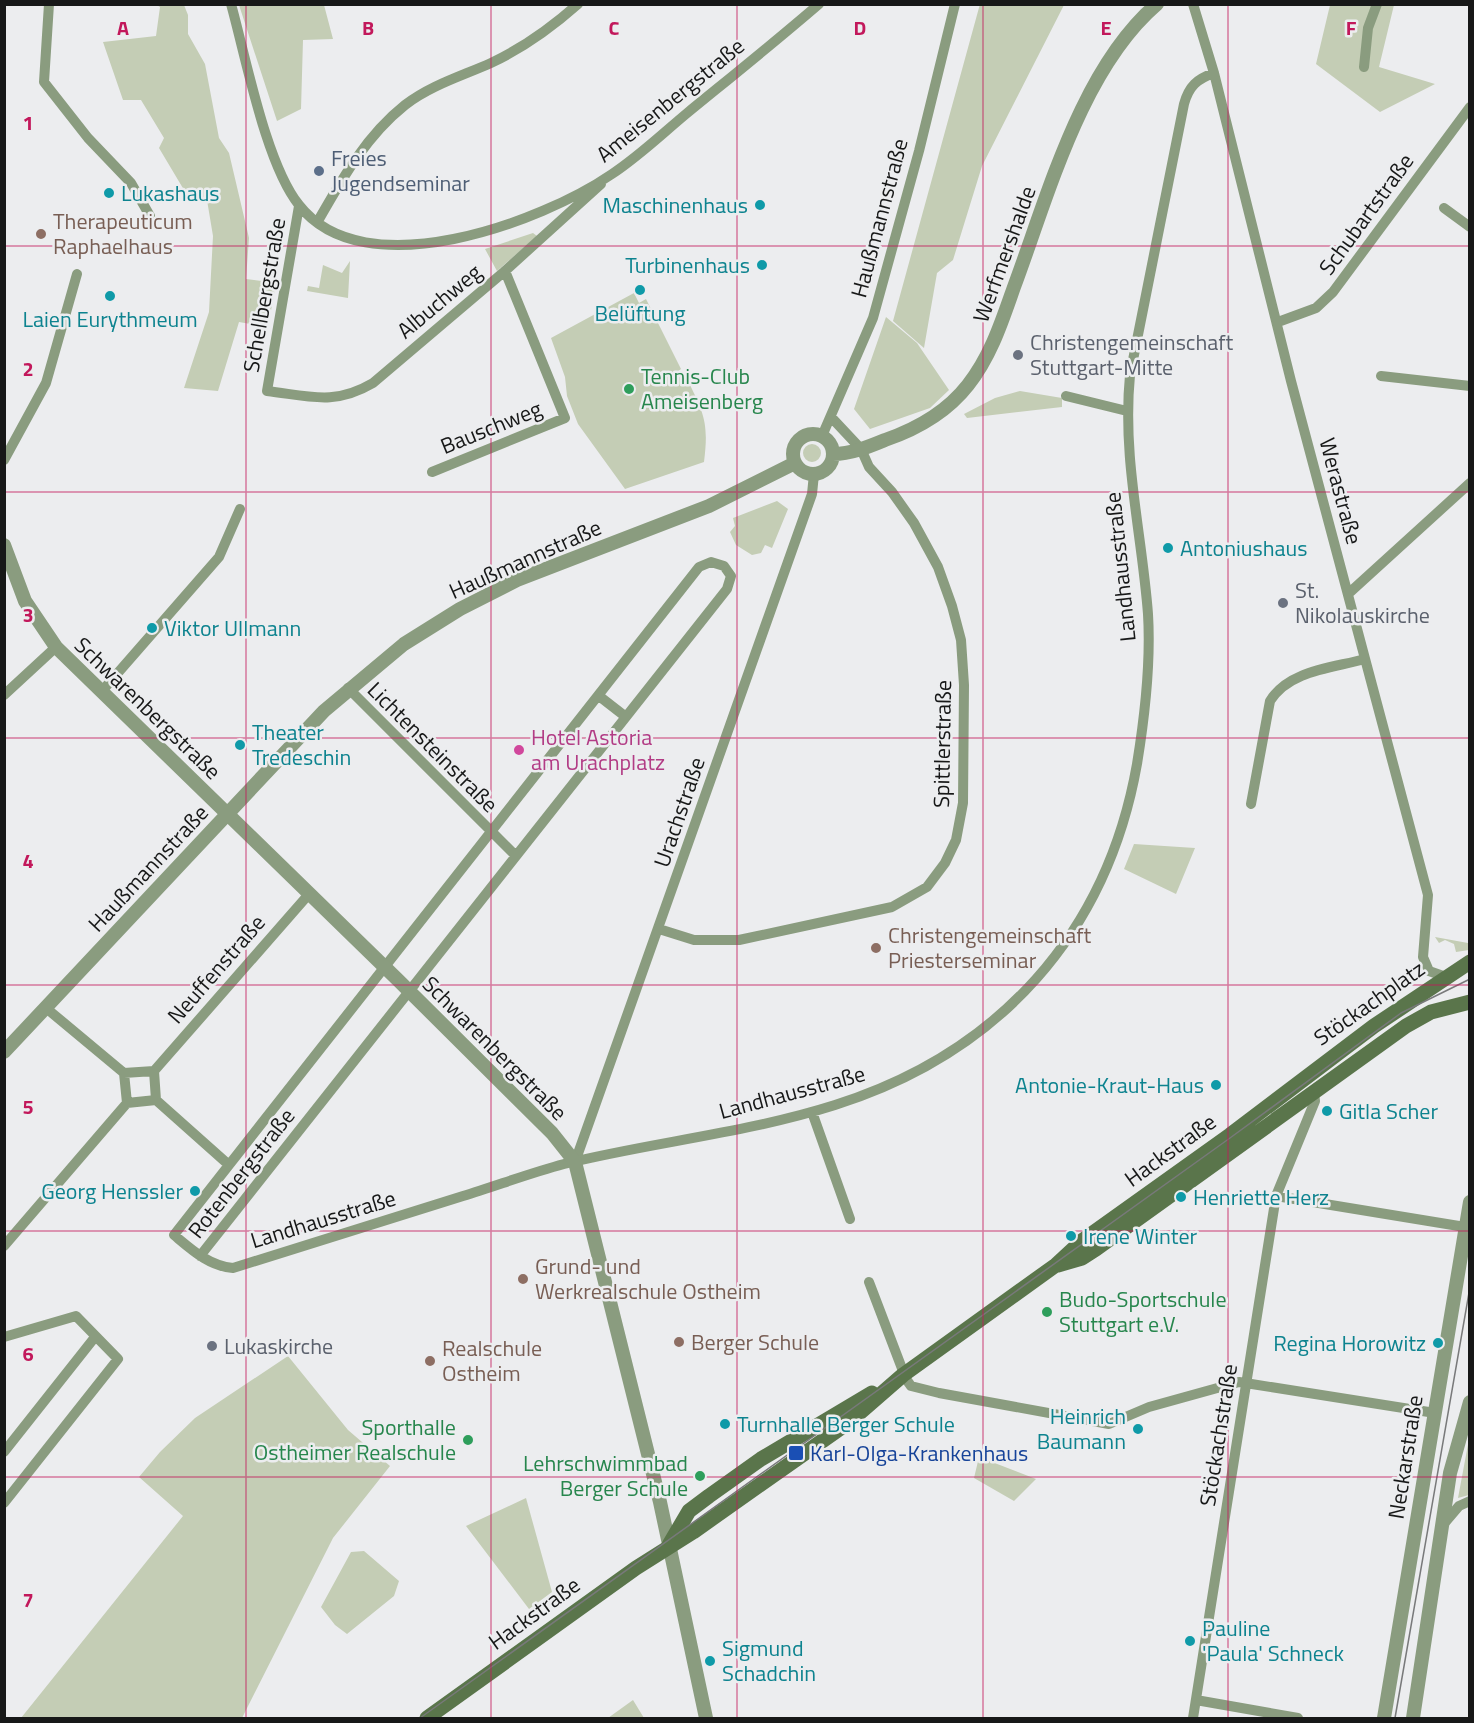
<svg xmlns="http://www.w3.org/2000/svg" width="1474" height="1723" viewBox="0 0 1474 1723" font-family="'Titillium Web',sans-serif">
<rect width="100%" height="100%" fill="#ecedef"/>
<path fill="#c4cdb5" d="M980 4 1064 5 982 166 953 260 937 273 924 348 893 321Z
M157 5H184L188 15V34L205 64 219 138 229 153 249 238 246 279 276 283 268 327 239 322 218 391 184 388 209 312 213 236 207 200 187 195 159 148 164 138 141 100H123L103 42 156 36 160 7Z
M239 5H324L333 39 303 40 301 109 277 121Z
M1330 5H1394L1379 67 1435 84 1380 112 1316 64Z
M533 233 537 236 497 271 485 249Z
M350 261 348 298 307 291 308 286 319 288 323 265 342 273Z
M634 293 639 303 646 299 681 369 677 372 682 381 687 379C704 413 709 423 704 462L625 489 578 424 567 396 565 377 551 338Z
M886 317 917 343 949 390 930 408 870 429 854 409Z
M1020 391 1062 398V407L967 418 964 414 995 398Z
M803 453a9 9 0 1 1 18 0a9 9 0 1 1-18 0Z
M777 501 788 509 772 548 765 545 761 553 752 555 736 545 730 532 735 526 733 518Z
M1134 844 1195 848 1176 894 1124 869Z
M1469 935V950L1456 952 1454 944 1445 940 1439 943 1435 937 1468 943Z
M288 1356 348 1430 390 1466 333 1538 242 1718H21L183 1516 139 1477 160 1452 195 1418Z
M1469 1439V1495L1458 1498Z
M979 1457 1036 1479 1014 1501 974 1478Z
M526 1498 552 1592 529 1609 466 1526Z
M364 1551 399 1581 394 1596 347 1634 335 1625 321 1607 351 1552Z
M633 1700 644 1718H608Z"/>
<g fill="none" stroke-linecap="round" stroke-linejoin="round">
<path stroke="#8a9c7f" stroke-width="10" d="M49 4 44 82 88 138 131 183 150 216
M231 4C246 58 266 164 299 205 364 289 542 222 612 174 638 157 662 134 686 114 730 78 775 42 819 4
M1193 4 1214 73 1291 381 1428 895 1423 957 1429 971 1446 977
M1364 67 1368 28 1377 4
M299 206 267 391C309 396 334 406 373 383L505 271 601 184
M1444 208 1470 227
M318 221C342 179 366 136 405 105 431 85 462 76 491 63 523 48 551 28 578 4
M1278 322 1316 308 1333 292 1470 107
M1381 376 1470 386
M1066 396 1127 411
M822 436 873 318 919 151 955 4
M4 460 46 383 77 274
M432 472 565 418 505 271
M1348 594 1470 483
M348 688 516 856
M102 691 219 557 240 509
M4 695 56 647
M599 696 626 717
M1251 804 1270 701C1289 670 1333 668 1365 659
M659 929 694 940H739L892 907 927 887 945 863 956 840 963 803 964 685 961 640 952 606 938 567 914 523 892 492 869 467 861 449 831 417
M46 1008 124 1073
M154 1071 309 894
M154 1071 156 1100 127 1103 124 1073Z
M156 1100 229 1165
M812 1112 850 1219
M575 1162 812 494 814 474
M1276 1196 1465 1227
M4 1246 127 1103
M200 1256 727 589 731 576 724 566 711 562 699 567 174 1235C192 1250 209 1266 233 1268 310 1244 387 1220 463 1196 496 1186 530 1173 564 1164 653 1142 747 1133 835 1105 999 1053 1107 934 1137 764 1145 715 1151 664 1148 614 1142 534 1122 457 1130 375L1184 104C1189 86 1197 79 1214 73
M869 1282 906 1379 911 1386 939 1393 1109 1424 1149 1407 1239 1382 1435 1413
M4 1337 76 1316 118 1359 4 1503
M4 1452 95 1337
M1442 1526 1459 1506 1470 1501
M1196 1700 1298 1718
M1193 1718 1276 1196 1315 1101 1314 1093"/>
<path stroke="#8a9c7f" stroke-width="14" d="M793 454a20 20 0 1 1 40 0a20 20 0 1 1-40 0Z
M833 454C851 454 868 447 885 440 917 429 947 412 968 385 991 356 1002 321 1014 287 1048 196 1081 69 1157 4
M4 545 25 601 56 647 398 980 552 1133 575 1162 660 1502 706 1718
M4 1052 324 711 404 644 460 609 517 580 709 506 795 463
M1384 1718 1470 1202
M1413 1718 1450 1473 1470 1402"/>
<path stroke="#5a754b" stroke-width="15" d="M1058 1265 1082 1258 1096 1249 1406 1026 1431 1012 1470 1002
M669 1545 689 1511 709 1496 761 1459 872 1393
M427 1718 636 1568 693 1532 849 1422 903 1375 1056 1265 1083 1240 1230 1135 1374 1026 1470 962"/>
<path stroke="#78797a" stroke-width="1.5" d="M420 1718 1230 1138 1401 1013 1470 979
M1395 1718 1470 1287"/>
</g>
<path fill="none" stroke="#c2185b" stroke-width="1.5" stroke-opacity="0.55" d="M246 4V1718M491 4V1718M737 4V1718M983 4V1718M1228 4V1718M4 246H1470M4 492H1470M4 738H1470M4 985H1470M4 1231H1470M4 1477H1470"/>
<circle fill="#5c6f8a" stroke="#ecedef" stroke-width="2" cx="319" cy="171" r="6"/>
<g fill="#0f9aa8" stroke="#ecedef" stroke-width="2">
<circle cx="109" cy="193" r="6"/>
<circle cx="760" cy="205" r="6"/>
<circle cx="762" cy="265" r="6"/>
<circle cx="640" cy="290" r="6"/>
<circle cx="110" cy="296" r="6"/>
<circle cx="1168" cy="548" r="6"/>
<circle cx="152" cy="628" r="6"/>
<circle cx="240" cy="745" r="6"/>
<circle cx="1216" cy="1085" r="6"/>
<circle cx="1327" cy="1111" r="6"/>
<circle cx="195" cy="1191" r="6"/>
<circle cx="1181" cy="1197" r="6"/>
<circle cx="1071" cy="1236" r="6"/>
<circle cx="1438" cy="1343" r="6"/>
<circle cx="725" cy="1424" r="6"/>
<circle cx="1138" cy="1429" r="6"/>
<circle cx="1190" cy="1641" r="6"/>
<circle cx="710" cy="1661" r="6"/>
</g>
<g fill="#8d6e63" stroke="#ecedef" stroke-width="2">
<circle cx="41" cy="234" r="6"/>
<circle cx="876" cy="948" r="6"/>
<circle cx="523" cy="1279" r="6"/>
<circle cx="679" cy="1342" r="6"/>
<circle cx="430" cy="1361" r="6"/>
</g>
<g fill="#6b7280" stroke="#ecedef" stroke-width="2">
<circle cx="1018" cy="355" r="6"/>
<circle cx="1283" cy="603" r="6"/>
<circle cx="212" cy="1346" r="6"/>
</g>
<g fill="#2e9e5b" stroke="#ecedef" stroke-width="2">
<circle cx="629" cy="389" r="6"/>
<circle cx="1047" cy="1312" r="6"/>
<circle cx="468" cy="1440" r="6"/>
<circle cx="700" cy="1476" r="6"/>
</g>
<circle fill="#d1479c" stroke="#ecedef" stroke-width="2" cx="519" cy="750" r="6"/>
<rect fill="#1a4fb4" stroke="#ecedef" stroke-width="2" x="788" y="1445" width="16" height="16" rx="3"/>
<g text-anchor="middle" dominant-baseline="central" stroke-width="5" stroke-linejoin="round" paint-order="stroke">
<g font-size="22" fill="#171818" stroke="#ecedef">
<text transform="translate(670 100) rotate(-39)">Ameisenbergstraße</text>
<text transform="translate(1366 214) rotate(-54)">Schubartstraße</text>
<text transform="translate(879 218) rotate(-75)">Haußmannstraße</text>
<text transform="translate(1004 254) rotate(-70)">Werfmershalde</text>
<text transform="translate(264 295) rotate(-80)">Schellbergstraße</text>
<text transform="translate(439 301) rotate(-40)">Albuchweg</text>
<text transform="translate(491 427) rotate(-22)">Bauschweg</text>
<text transform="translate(1341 491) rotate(75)">Werastraße</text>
<text transform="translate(525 559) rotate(-24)">Haußmannstraße</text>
<text transform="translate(1120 567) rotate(-96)">Landhausstraße</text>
<text transform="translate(148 708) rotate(44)">Schwarenbergstraße</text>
<text transform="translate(942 744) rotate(-89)">Spittlerstraße</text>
<text transform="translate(433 747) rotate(45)">Lichtensteinstraße</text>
<text transform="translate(679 812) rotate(-71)">Urachstraße</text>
<text transform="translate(148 868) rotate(-47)">Haußmannstraße</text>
<text transform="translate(216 969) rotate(-49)">Neuffenstraße</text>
<text transform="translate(1369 1003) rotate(-35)">Stöckachplatz</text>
<text transform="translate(495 1048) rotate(45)">Schwarenbergstraße</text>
<text transform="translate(792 1092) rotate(-15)">Landhausstraße</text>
<text transform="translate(1170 1150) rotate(-36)">Hackstraße</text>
<text transform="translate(241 1173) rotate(-52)">Rotenbergstraße</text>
<text transform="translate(323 1219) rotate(-17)">Landhausstraße</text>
<text transform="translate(1218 1435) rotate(-81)">Stöckachstraße</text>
<text transform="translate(1405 1457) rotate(-81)">Neckarstraße</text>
<text transform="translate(534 1613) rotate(-36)">Hackstraße</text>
</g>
<g font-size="22" fill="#4e5e75" stroke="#ecedef" text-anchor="start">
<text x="331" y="158">Freies<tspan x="331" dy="25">Jugendseminar</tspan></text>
</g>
<g font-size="22" fill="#0d838f" stroke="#ecedef" text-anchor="start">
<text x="121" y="193">Lukashaus</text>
<text x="748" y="205" text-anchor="end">Maschinenhaus</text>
<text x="750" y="265" text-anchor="end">Turbinenhaus</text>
<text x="640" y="313" text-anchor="middle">Belüftung</text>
<text x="110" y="319" text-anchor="middle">Laien Eurythmeum</text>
<text x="1180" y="548">Antoniushaus</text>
<text x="164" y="628">Viktor Ullmann</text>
<text x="252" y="732">Theater<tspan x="252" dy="25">Tredeschin</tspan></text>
<text x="1204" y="1085" text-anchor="end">Antonie-Kraut-Haus</text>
<text x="1339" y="1111">Gitla Scher</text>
<text x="183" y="1191" text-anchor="end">Georg Henssler</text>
<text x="1193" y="1197">Henriette Herz</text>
<text x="1083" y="1236">Irene Winter</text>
<text x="1426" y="1343" text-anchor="end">Regina Horowitz</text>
<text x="1126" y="1416" text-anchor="end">Heinrich<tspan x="1126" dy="25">Baumann</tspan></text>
<text x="737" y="1424">Turnhalle Berger Schule</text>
<text x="1202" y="1628">Pauline<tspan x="1202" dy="25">'Paula' Schneck</tspan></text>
<text x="722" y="1648">Sigmund<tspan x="722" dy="25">Schadchin</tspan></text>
</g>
<g font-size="22" fill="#785e54" stroke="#ecedef" text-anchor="start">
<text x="53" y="221">Therapeuticum<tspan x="53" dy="25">Raphaelhaus</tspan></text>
<text x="888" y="935">Christengemeinschaft<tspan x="888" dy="25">Priesterseminar</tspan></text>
<text x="535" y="1266">Grund- und<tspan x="535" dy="25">Werkrealschule Ostheim</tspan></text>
<text x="691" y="1342">Berger Schule</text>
<text x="442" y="1348">Realschule<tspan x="442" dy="25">Ostheim</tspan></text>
</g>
<g font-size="22" fill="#5b616d" stroke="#ecedef" text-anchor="start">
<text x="1030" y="342">Christengemeinschaft<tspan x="1030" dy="25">Stuttgart-Mitte</tspan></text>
<text x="1295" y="590">St.<tspan x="1295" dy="25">Nikolauskirche</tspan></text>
<text x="224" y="1346">Lukaskirche</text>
</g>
<g font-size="22" fill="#27864d" stroke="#ecedef" text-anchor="start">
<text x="641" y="376">Tennis-Club<tspan x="641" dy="25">Ameisenberg</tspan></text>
<text x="1059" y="1299">Budo-Sportschule<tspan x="1059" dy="25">Stuttgart e.V.</tspan></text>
<text x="456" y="1427" text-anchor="end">Sporthalle<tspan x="456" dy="25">Ostheimer Realschule</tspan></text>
<text x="688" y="1463" text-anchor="end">Lehrschwimmbad<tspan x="688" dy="25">Berger Schule</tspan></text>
</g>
<g font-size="22" fill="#b23c85" stroke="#ecedef" text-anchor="start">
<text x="531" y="737">Hotel Astoria<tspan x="531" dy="25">am Urachplatz</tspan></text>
</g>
<g font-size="22" fill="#164399" stroke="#ecedef" text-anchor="start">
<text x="810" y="1453">Karl-Olga-Krankenhaus</text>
</g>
</g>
<g font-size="20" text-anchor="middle" font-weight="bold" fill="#c2185b" stroke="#ecedef" stroke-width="5" stroke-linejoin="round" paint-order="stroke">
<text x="123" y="35">A</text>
<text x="368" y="35">B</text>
<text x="614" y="35">C</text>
<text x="860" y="35">D</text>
<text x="1106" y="35">E</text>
<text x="1351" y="35">F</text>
<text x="28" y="130">1</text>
<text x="28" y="376">2</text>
<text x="28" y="622">3</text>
<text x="28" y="868">4</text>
<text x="28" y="1114">5</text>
<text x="28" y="1361">6</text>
<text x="28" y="1607">7</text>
</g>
<rect width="1474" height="1723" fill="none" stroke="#171818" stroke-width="12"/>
</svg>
